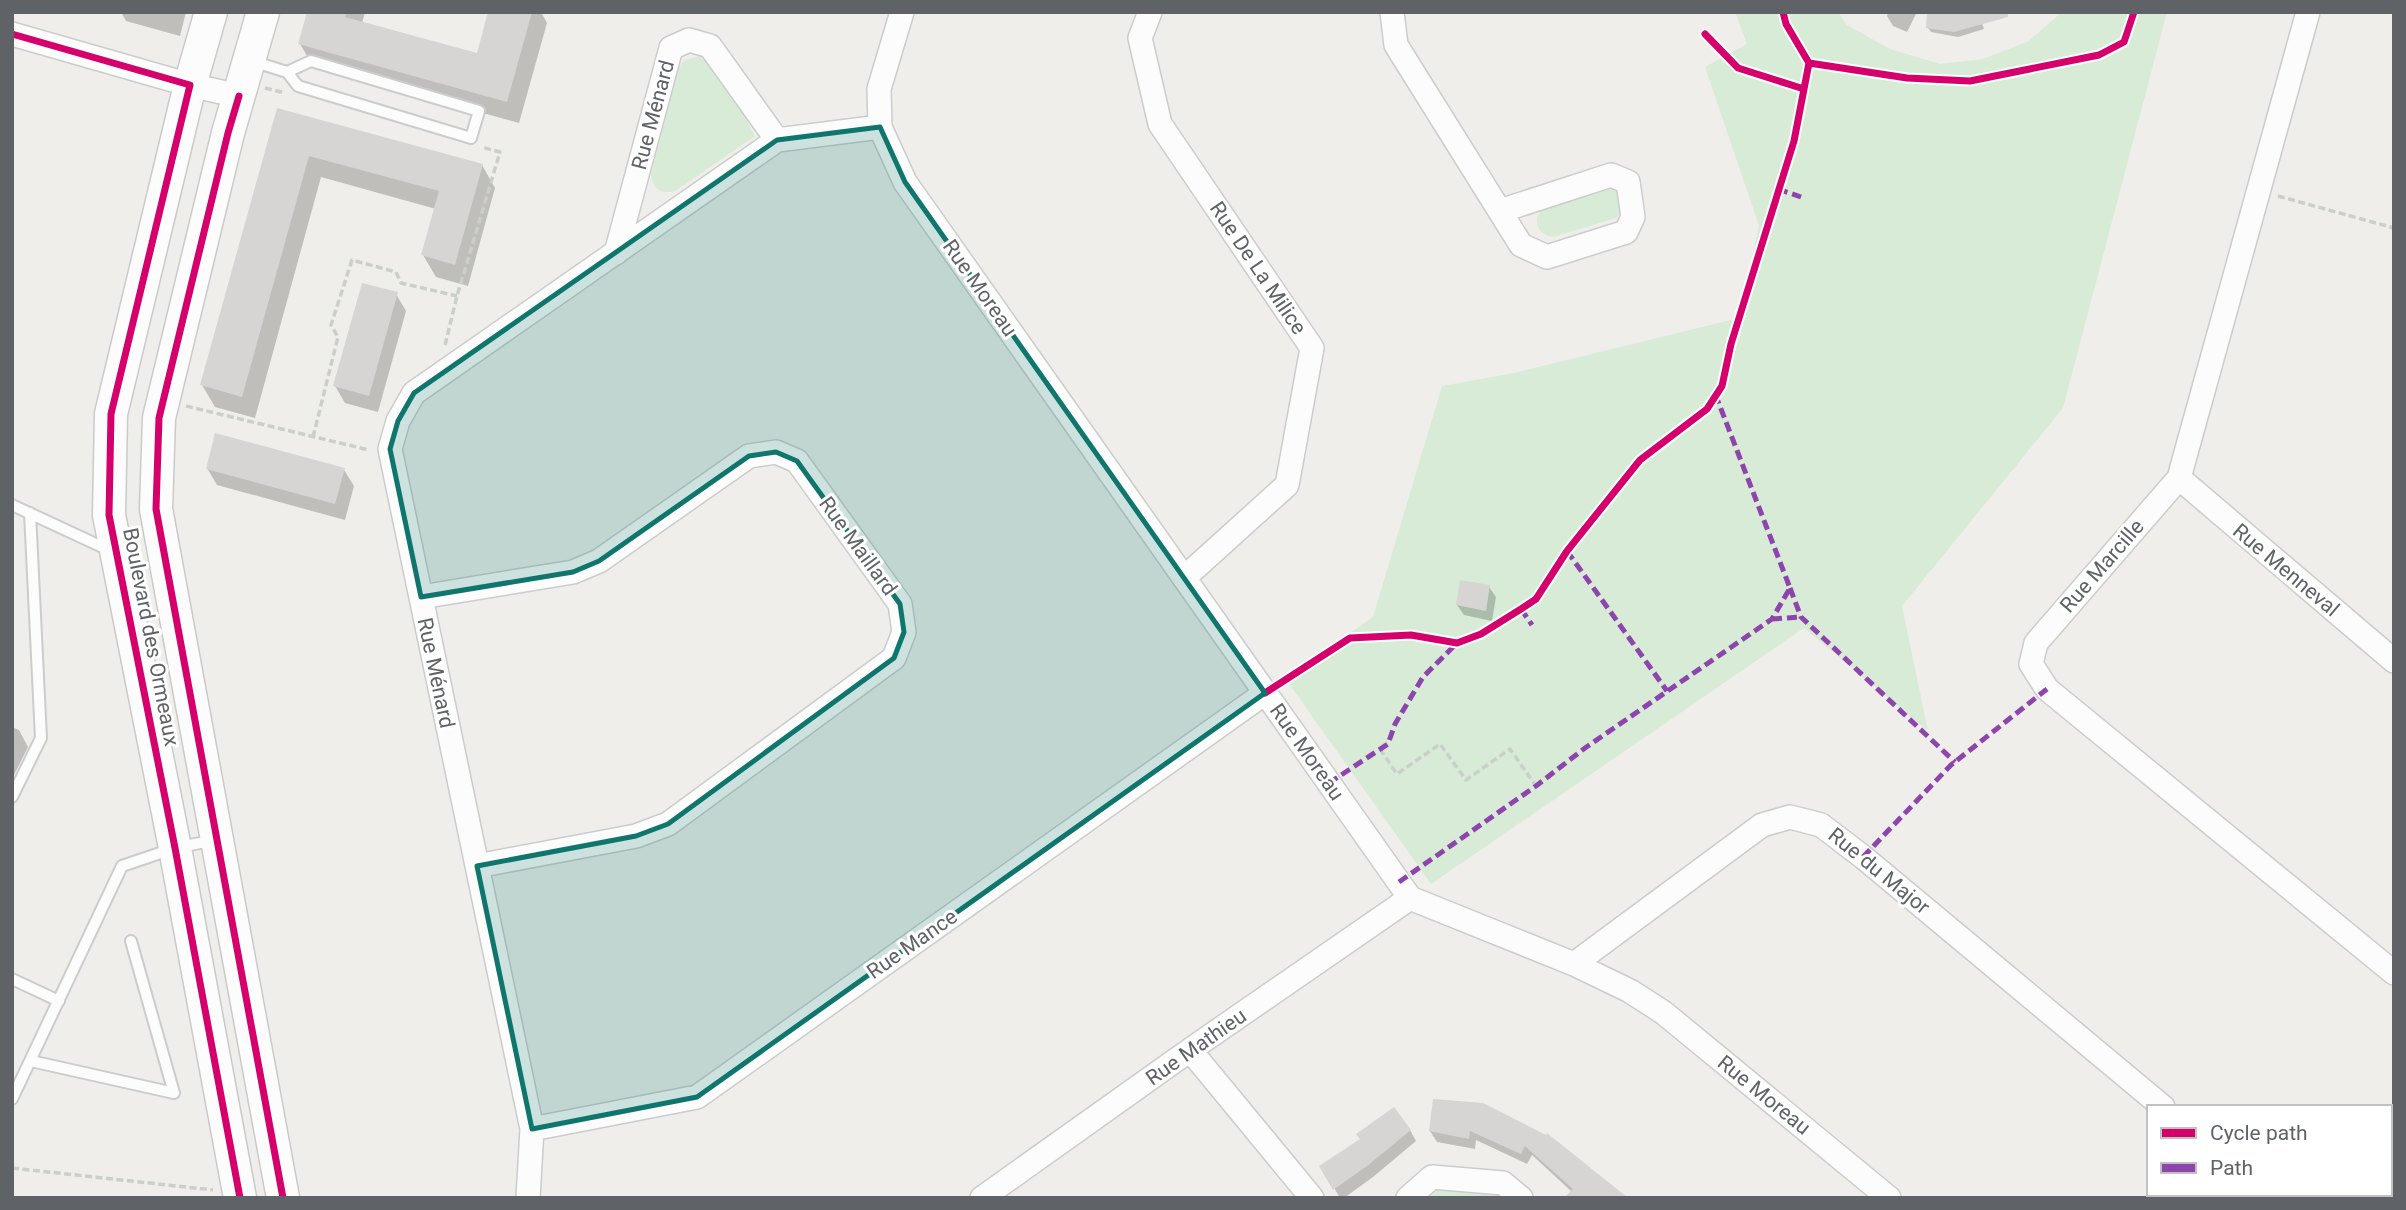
<svg xmlns="http://www.w3.org/2000/svg" width="2406" height="1210" viewBox="0 0 2406 1210" font-family="Roboto,sans-serif">
<rect width="100%" height="100%" fill="#efeeea"/>
<path fill="#d8ebd6" d="M1735 12H1838L1847 25 1890 49 1940 64 1983 59 2029 41 2062 12H2167L2063 408 1902 606 1928 731 1804 628 1431 884 1285 678 1373 617 1442 386 1514 373 1739 318 1759 226 1705 67 1747 44Z
M699 56 714 61 755 136 677 190C663 196 651 189 651 174L678 69 683 61Z
M1603 189H1611L1619 193 1622 212 1616 218 1553 237C1542 235 1536 229 1537 217L1544 207Z
M1432 1177 1521 1198H1408Z"/>
<path fill="#0003" d="M121 12H186L180 36 126 21Z
M309 12H365L362 23 478 55 490 12H541L547 23 519 123 313 66 300 44Z
M1888 12H1917L1907 32 1893 26 1887 16Z
M1978 12 1984 29 1958 37 1931 32 1928 28Z
M278 110 482 165 495 188 468 286 436 277 423 255 436 209 321 177 255 418 215 407 202 385Z
M396 294 406 311 378 412 345 403 335 386Z
M207 468 344 470 354 486 345 520 217 485Z
M1489 587 1496 597 1492 621 1464 615 1457 605Z
M12 727 19 730 28 747 12 779Z
M1483 1105 1625 1198 1572 1192 1532 1155 1527 1164 1476 1140 1475 1149 1437 1142 1430 1131Z
M1410 1130 1416 1141 1373 1177 1344 1198H1340L1321 1166Z"/>
<path fill="#d6d5d3" d="M307 12H347L345 17 477 53 488 12H532L507 102 298 44Z
M1927 12H2008V17L1954 32 1926 28Z
M277 108 483 164 455 265 421 255 439 191 309 156 242 397 200 385Z
M362 283 398 292 369 396 333 386Z
M215 433 345 468 335 504 206 469Z
M1460 580 1490 585 1486 611 1456 605Z
M1433 1099 1483 1103 1546 1135 1547 1133 1628 1198H1564L1573 1189 1525 1146 1521 1154 1470 1131 1469 1139 1429 1131Z
M1394 1107 1411 1130 1367 1166 1333 1190 1319 1166 1360 1139 1356 1134Z"/>
<g fill="none" stroke-linecap="round" stroke-linejoin="round">
<g stroke="#cbcccc" stroke-width="14">
<path id="lane" d="M252 61 287 72 298 86 471 138 479 111 311 61 287 72
M12 505 111 551
M12 797 41 738 30 513
M12 979 59 1001
M31 1061 174 1093 131 941
M12 1099 122 866 175 848 215 840"/>
</g>
<g stroke="#cbcccc" stroke-width="26">
<path id="street" d="M902 12 879 89 880 127 905 182 1410 898 1574 964 1630 991 1664 1013 1889 1198
M1150 12 1140 38 1160 124 1312 348 1287 485 1184 578
M1392 12 1396 45 1521 245 1547 257 1626 232 1633 217 1628 182 1611 175 1500 211
M2308 12 2179 478 2036 643 2031 664 2047 689 2394 973
M12 34 190 85 239 96
M616 253 671 48 689 40 710 46 777 140
M2179 478 2394 661
M421 597 573 572 599 561 749 456 776 452 797 461 900 604 904 632 894 658 668 824 636 836 477 866
M1574 964 1762 825 1790 817 1821 825 1863 857 2163 1107
M1190 1050 1312 1198
M532 1129 697 1097 1265 693
M2268 1194 2272 1198
M528 1198 532 1129 390 449 398 421 414 393 777 140 880 127
M982 1198 1190 1050 1410 898
M1408 1198 1432 1177 1503 1183 1521 1198"/>
</g>
<g stroke="#cacacb" stroke-width="35">
<path id="secondary" d="M211 12 190 85 111 414 109 515 175 848 240 1198
M263 12 228 133 159 418 156 509 283 1198"/>
</g>
<path stroke="#cacfcc" stroke-width="3.5" stroke-dasharray="7 3.5" stroke-linecap="butt" d="M265 88 285 93
M2278 196 2394 228
M445 345 457 296 500 152 481 147
M186 406 369 450
M313 437 338 337 331 325 352 260 396 272 401 283 457 296
M1380 749 1397 774 1440 744 1466 780 1510 749 1536 786
M12 1168 213 1190"/>
<use href="#lane" stroke="#fdfcfc" stroke-width="10"/>
<use href="#street" stroke="#fdfcfc" stroke-width="23"/>
<use href="#secondary" stroke="#fdfcfc" stroke-width="32"/>
<path stroke="#8e44ad" stroke-width="5" stroke-dasharray="10 5" stroke-linecap="butt" d="M1778 189 1801 197
M1567 551 1667 691
M1790 588 1801 617 1955 762
M1521 609 1532 625
M1772 619 1801 617
M1329 783 1388 744 1395 724 1423 677 1457 643
M1863 857 1951 765 2047 689
M1399 882 1536 786 1585 748 1772 619 1790 588 1716 396"/>
<g stroke="#fff" stroke-width="11">
<path id="cycleway" d="M1783 12 1786 24 1809 63 1907 78 1970 81 2099 55 2124 42 2134 12
M12 34 190 85 111 414 109 515 175 848 240 1198
M1705 34 1738 68 1804 89
M239 96 228 133 159 418 156 509 283 1198
M1265 693 1350 638 1411 635 1457 643 1481 634 1521 609 1536 599 1567 551 1640 460 1707 409 1722 386 1731 344 1794 141 1809 63"/>
</g>
<use href="#cycleway" stroke="#d6006c" stroke-width="7"/>
</g>
<path fill="#0f766e" fill-opacity="0.2" stroke="#0f766e" stroke-width="5" stroke-linejoin="round" d="M880 127 905 182 1265 693 697 1097 532 1129 477 866 636 836 668 824 894 658 904 632 900 604 797 461 776 452 749 456 599 561 573 572 421 597 390 449 398 421 414 393 777 140Z"/>
<g text-anchor="middle" dominant-baseline="central" stroke-width="6" stroke-linejoin="round" paint-order="stroke">
<g font-size="21" fill="#5f6368" stroke="#fff">
<text transform="translate(653 115) rotate(-75)">Rue Ménard</text>
<text transform="translate(1258 268) rotate(56)">Rue De La Milice</text>
<text transform="translate(980 288) rotate(55)">Rue Moreau</text>
<text transform="translate(858 546) rotate(54)">Rue Maillard</text>
<text transform="translate(2102 566) rotate(-49)">Rue Marcille</text>
<text transform="translate(2286 570) rotate(40)">Rue Menneval</text>
<text transform="translate(151 637) rotate(79)">Boulevard des Ormeaux</text>
<text transform="translate(436 673) rotate(78)">Rue Ménard</text>
<text transform="translate(1307 752) rotate(55)">Rue Moreau</text>
<text transform="translate(1879 871) rotate(39)">Rue du Major</text>
<text transform="translate(912 944) rotate(-35)">Rue Mance</text>
<text transform="translate(1196 1047) rotate(-35)">Rue Mathieu</text>
<text transform="translate(1764 1095) rotate(39)">Rue Moreau</text>
</g>
</g>
<rect width="2406" height="1210" fill="none" stroke="#5f6368" stroke-width="28"/>
<rect x="2147" y="1105" width="245" height="91" fill="#ffffff" stroke="#bfc1c3" stroke-width="2"/>
<rect x="2161" y="1128" width="35" height="10" fill="#d6006c" stroke="#bfc1c3" stroke-width="2"/>
<text x="2210" y="1140" font-size="21" fill="#5f6368">Cycle path</text>
<rect x="2161" y="1163" width="35" height="10" fill="#8e44ad" stroke="#bfc1c3" stroke-width="2"/>
<text x="2210" y="1175" font-size="21" fill="#5f6368">Path</text>
</svg>
